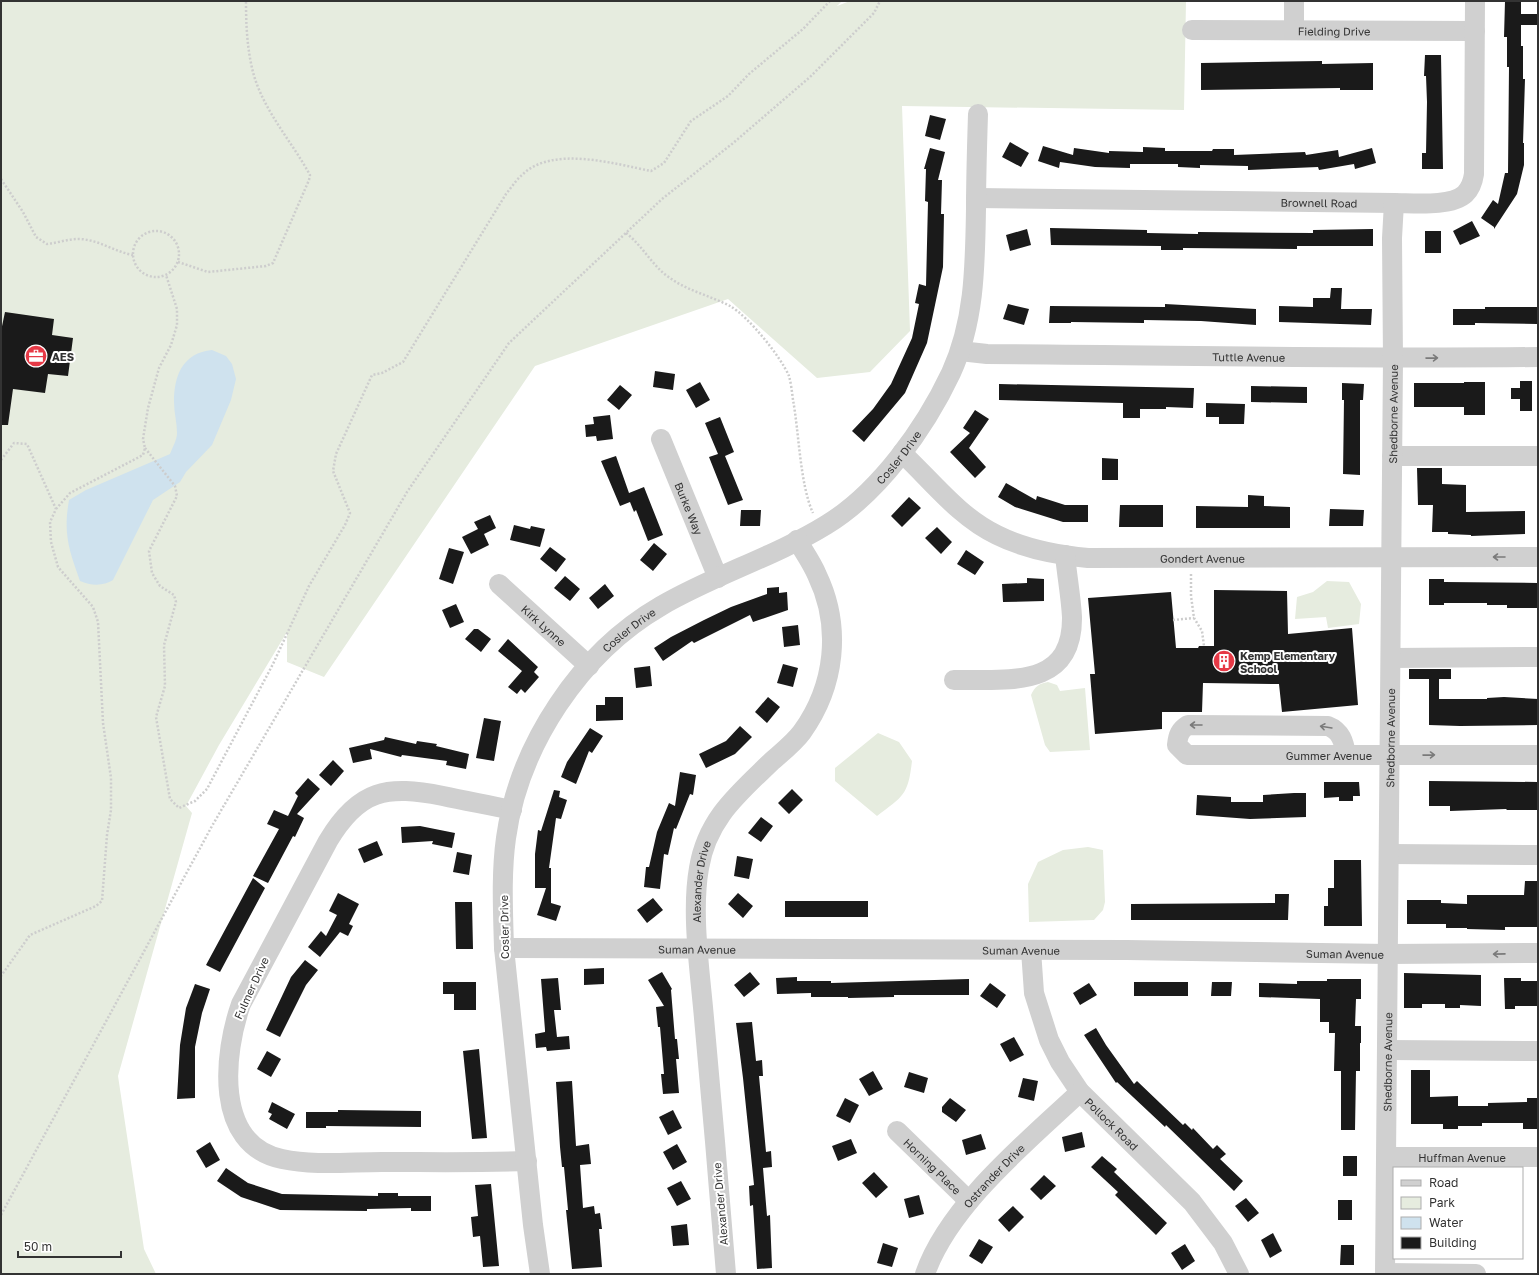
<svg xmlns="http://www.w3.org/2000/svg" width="1539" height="1275" viewBox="0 0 1539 1275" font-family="'Golos Text',sans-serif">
<rect width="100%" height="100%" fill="#fff"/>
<path fill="#e6ecdf" d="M1 1H842L837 6 850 1H1186L1184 110 902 106 910 331 870 372 817 378 728 299 535 366 324 677 287 662V632L219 745 186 806 192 813 118 1076 144 1249 156 1274H1Z
M1327 581 1349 582 1361 604 1359 624 1328 628 1326 617 1295 619 1297 597 1313 592Z
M1048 682 1057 685 1060 691 1085 688 1090 750 1050 752 1045 745 1031 695C1035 686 1039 684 1048 682Z
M878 733 899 742 912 761C908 796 903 796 877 816L835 781V768Z
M1088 847 1103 850 1105 902 1103 910 1094 920 1029 922 1028 884 1038 862 1063 850Z"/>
<path fill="#cfe2ee" d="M212 350 226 356 232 364 236 379 231 400 212 445 186 472 180 482 153 500 113 580C104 586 91 586 80 581 69 550 63 534 69 500L86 490 170 454C172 448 177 440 177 433 177 423 174 412 174 402 174 375 183 353 212 350Z"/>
<path fill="#1a1a1a" d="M1505 1H1521V14H1538V25H1521V46H1523V79H1525L1523 143H1524V165L1517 194 1494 229V227L1481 218 1493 200 1498 204 1505 173H1508L1509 67H1507V37H1504Z
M1425 55H1441L1443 169H1422V153H1426L1427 102 1426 76H1424Z
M1322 61V64L1373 63V90H1340V88L1201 90V63Z
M930 115 946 119 940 140 925 136Z
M1010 142 1029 153 1021 167 1002 157Z
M1043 146 1073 155 1074 148 1109 153V151L1143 152V147L1165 148V151H1212L1213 149H1234V155L1305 152 1306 155 1338 150 1339 157 1372 148 1376 163 1355 169 1354 164 1319 170 1318 167 1248 170V166L1200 165V168L1178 167V164H1130V168L1095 167 1060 162 1059 168 1038 161Z
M930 148 945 152 938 180H942L941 214H944L943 267 927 343 905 393 864 442 852 431 873 409 891 384 912 338 919 304 915 303 919 284 926 286 928 202 925 201 926 169H924Z
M1472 221 1480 236 1460 245 1453 231Z
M1050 228 1147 230V233L1198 234V232L1313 233V230L1373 229V246H1297V249L1183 248V250H1161V246L1051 245Z
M1027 229 1031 245 1010 251 1006 235Z
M1425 231H1441V253H1425Z
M1331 288H1342L1341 309H1372L1371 325 1279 322V306L1313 307V298H1330Z
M1008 304 1029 309 1024 325 1003 319Z
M1165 304 1256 309V325L1201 321 1144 320V323L1071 322V323H1049L1050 306 1165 307Z
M1485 307H1537V324L1475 323V325H1453V309H1485Z
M5 312 54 319 52 335 73 338 68 376 48 374 45 393 13 389 8 425H1V331Z
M655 371 675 374 673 390 653 387Z
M1520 381H1532V411H1520V399H1511V388H1520Z
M700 382 710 400 696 408 686 390Z
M1464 382H1485V415H1464V407H1414V383H1464Z
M1342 383 1364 384 1363 400H1360V475L1343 474 1344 400H1342Z
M999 384 1194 388 1193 408 1166 407V409H1140V418H1123V403L999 400Z
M620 385 632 395 619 410 607 400Z
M1251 386 1307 387V403L1251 402Z
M1206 403 1245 404 1244 424H1219V417H1206Z
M975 410 989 419 969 448 986 467 975 478 950 452 970 433 963 428Z
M610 415 613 439 597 441 596 436 586 437 585 425 594 424 593 417Z
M720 417 734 452 725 456 743 500 728 505 709 457 718 454 705 423Z
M616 456 629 493 644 487 663 535 648 541 636 510 634 512 630 502 620 506 601 461Z
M1102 458 1118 459V480H1102Z
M1417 468H1442V484L1466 485V512L1525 511V534L1471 536V535L1448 534V532H1432L1433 505H1418Z
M1006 483 1036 500 1037 496 1065 505H1088V522H1063L1015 507 998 497Z
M1248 495 1264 496V506L1290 507V528H1196V506L1248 507Z
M909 497 921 508 902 527 891 516Z
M1120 505H1163V527H1119Z
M1330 509 1364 510 1363 526H1329Z
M741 510H761L760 526H740Z
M490 515 496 528 484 534 489 545 471 554 462 537 478 529 474 522Z
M514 525 530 529 531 526 545 529 540 547 510 540Z
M937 527 952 542 941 554 925 538Z
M654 543 667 554 653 571 640 560Z
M550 547 566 559 556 572 540 559Z
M449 548 464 552 453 584 439 579Z
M966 550 984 562 975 575 957 564Z
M565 576 580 589 570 601 554 588Z
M1027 578 1044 579V601L1003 602 1002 584 1027 583Z
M1429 579H1444V582L1538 583V608H1507V605H1487V603H1444V605H1429Z
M605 584 614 596 598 609 589 598Z
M779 587V593L787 592 788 610 753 622 750 615 694 643 692 641 663 661 654 648 671 637 704 620 731 607 767 594V588Z
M1214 590 1287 591 1288 634 1352 628 1358 705 1282 712 1279 684 1203 683 1202 712H1162V729L1095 734 1090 674H1095L1088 598 1171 592 1176 648H1198L1199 646H1214Z
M456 604 464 622 450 628 442 610Z
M798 625 800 645 784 647 782 627Z
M474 629H478L491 639 481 652 465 639Z
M508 639 538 667 534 672 539 677 525 693 521 689 517 694 508 687 522 671 498 651Z
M783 664 798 668 793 687 777 683Z
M650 666 652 686 636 688 634 668Z
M1409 669H1451V679H1439V699H1487V698L1504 697 1538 699V725L1460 726 1429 725V679H1409Z
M605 697H623V720L596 721V705H605Z
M768 697 780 707 767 723 755 712Z
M484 718 501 721 494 761 476 758Z
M740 726 752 737 735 754 706 768 699 754 726 741Z
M590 728 603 736 592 753 589 751 576 784 561 777 567 762Z
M385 737 416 744 417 741 437 744 436 746 469 754 466 769 446 765 447 761 402 755 401 757 370 749 372 759 353 763 349 748 384 740Z
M333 760 344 771 331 786 319 775Z
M680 772 696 775 693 795 690 794 676 829 674 828 668 855 664 854 660 889 644 887 646 867H649L657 832 669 803 675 806Z
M308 778 320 789 297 814 304 818 295 837 293 836 268 883 253 876 279 829 267 824 274 810 288 816 298 796 295 793Z
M1429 781 1538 782V810H1507L1506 809 1450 811V806H1429Z
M1324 782H1359L1360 796H1353V801H1339V797L1324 798Z
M792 789 803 800 789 814 778 803Z
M554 790 560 791 559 797 567 800 561 819 556 818 549 868H551V903L561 906 556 921 537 915 546 888H535V854L538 830 541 831Z
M1294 793H1306V817L1250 819 1196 815 1197 795 1231 797V802H1263V795Z
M761 817 773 826 761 842 748 833Z
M420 826 455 833 452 848 432 844 433 841 402 843 401 827Z
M377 841 383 855 364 863 358 849Z
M457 852 472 855 469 875 453 872Z
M737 856 753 859 749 879 734 876Z
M1334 860H1361L1362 926H1324V906H1328V888H1334Z
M253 878 265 888 220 972 206 965Z
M1525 881H1538V927H1505V930L1467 929V928H1446V924H1407V900H1441V903L1467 904V895H1524Z
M338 893 359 904 349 924 353 926 348 936 340 932 320 957 308 947 321 931 326 936 337 915 329 911Z
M738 893 753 906 743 918 728 904Z
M1275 894H1289L1288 920H1131V904L1275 903Z
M653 898 663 910 647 923 637 910Z
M785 901H868V917H785Z
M455 902H472L473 949H456Z
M305 960 318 970 306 985 280 1037 266 1030 291 977Z
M604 968V984L584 985V969Z
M662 972 672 989 671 990 675 1039H677L679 1059H676L679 1093 663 1094 661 1074H664L660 1027H658L656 1007 664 1006 648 980Z
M750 972 760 984 744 997 734 985Z
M1404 973 1481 975V1006L1460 1005V1008H1445V1004H1422V1008H1404Z
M797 977V981H831V983L969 979V995H894V997L848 998V997H811V993L777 994 776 978Z
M558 978 561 1010H554L557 1037 569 1036 570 1049 547 1051 546 1047 536 1048 535 1034 545 1032V1030L541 979Z
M1504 978H1521V981H1538V1006H1515V1009H1505Z
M1327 979H1361V999H1356L1355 1026H1361V1043H1360V1071H1356L1355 1130H1341V1071H1334L1335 1033H1329V1022H1320V999L1259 997V983L1297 984V981H1327Z
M443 982H476V1010H454V994H443Z
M1134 982H1188V996H1134Z
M1212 982H1232L1231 996H1211Z
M990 983 1006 995 997 1008 980 996Z
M1089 983 1097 995 1080 1005 1073 993Z
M195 984 210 989 202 1013 195 1047V1098L177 1099 180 1045 186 1008Z
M752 1022 756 1061 762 1060 763 1076H759L766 1152 771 1151 772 1167 763 1168 767 1216 770 1215 772 1268 757 1269 753 1205 750 1206 749 1186 754 1185 743 1078 736 1023Z
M1096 1028 1106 1045 1134 1084 1137 1081 1183 1125 1185 1123 1192 1130 1193 1128 1213 1149 1217 1145 1226 1154 1220 1159 1243 1181 1234 1191 1166 1125 1165 1127 1117 1082 1116 1083 1084 1035Z
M1014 1037 1024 1055 1010 1062 1000 1044Z
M479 1049 487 1138 472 1139 463 1051Z
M267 1051 281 1059 271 1077 257 1069Z
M1411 1070H1430V1097L1458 1096V1106H1488V1103L1527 1102V1098H1538V1129H1523V1123H1482V1126H1458V1129H1443V1124H1411Z
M873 1071 883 1089 869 1096 859 1079Z
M909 1072 928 1078 924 1093 904 1087Z
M1023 1078 1038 1081 1034 1101 1018 1097Z
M572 1081 576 1146 589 1144 591 1164 580 1165 583 1208 594 1206 595 1214 600 1213 602 1229H599L602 1267 572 1269 566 1210H568L564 1167H562L560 1147 556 1082Z
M845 1098 859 1105 850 1123 836 1116Z
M950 1098 966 1110 956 1122 942 1112V1107Z
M272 1102 295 1114 287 1129 269 1119 272 1114 268 1112Z
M338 1110 421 1111V1127L326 1126V1128H306V1112H338Z
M673 1110 682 1128 668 1135 659 1117Z
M1082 1132 1085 1147 1065 1152 1062 1137Z
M981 1134 986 1149 966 1155 962 1140Z
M851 1139 857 1153 838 1161 832 1146Z
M210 1142 220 1160 206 1168 196 1151Z
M677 1144 687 1162 673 1170 663 1152Z
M1102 1156 1117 1169 1114 1172 1167 1223 1156 1235 1115 1195 1118 1192 1091 1167Z
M1343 1156H1357V1176H1343Z
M226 1168 248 1183 282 1194 378 1196V1193H398V1196H431V1211H411V1208L367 1209V1211L280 1210 241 1197 217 1181Z
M874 1172 888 1187 876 1198 862 1183Z
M1044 1175 1056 1186 1041 1200 1030 1189Z
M681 1181 691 1199 677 1206 667 1188Z
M491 1184 499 1266 483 1267 480 1236 473 1237 471 1217 478 1216 475 1185Z
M919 1195 924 1214 909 1218 904 1199Z
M1246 1198 1259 1213 1248 1222 1235 1206Z
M1338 1200H1352V1220H1338Z
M1013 1206 1024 1217 1009 1232 998 1220Z
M687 1224 689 1245 673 1246 671 1226Z
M1273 1233 1282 1251 1270 1258 1261 1240Z
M979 1239 993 1247 982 1264 969 1256Z
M883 1243 898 1248 892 1267 877 1263Z
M1185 1244 1195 1261 1182 1270 1171 1253Z
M1341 1245H1354V1265H1340Z"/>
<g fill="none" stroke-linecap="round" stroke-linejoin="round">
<path stroke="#cdcdcd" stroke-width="2.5" stroke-dasharray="2 2" stroke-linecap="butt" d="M1 179 23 212 36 237 47 244C57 243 68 239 78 239 98 239 115 252 133 255
M133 254a23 23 0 1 1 46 0a23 23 0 1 1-46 0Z
M626 233C643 246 652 266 670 278 688 291 711 296 730 306 748 316 781 357 789 376 791 383 792 392 793 400 799 432 800 485 813 513
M178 262 208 272 266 266 273 263 309 180 310 175C291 140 261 108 252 68 247 46 246 24 246 1
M145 448 175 486 177 496 149 551 152 573 160 586 174 595 176 602 164 645 165 686 156 717 170 799 179 808 195 801 207 789 273 664 309 586 345 525 350 513 333 471 336 454 372 375 382 373 403 362 506 194C511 188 516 180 522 175 552 145 615 164 651 171L664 163 691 121 728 96 749 74 803 29 830 1
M1 460 14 443 27 444 56 509 50 522 51 542 58 567 93 607 98 622 103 723 111 778V810L107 835 102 901 96 906 30 935 1 976
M56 509 70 493 143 455 145 448 143 439 148 408 159 368 171 345 177 325V309L166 275
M1191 574V596L1194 618 1202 631 1204 646
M1173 620 1194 618
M1 1215 212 826 303 670 407 492 509 343 662 199 732 144 810 77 874 13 880 1"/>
<g stroke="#d0d0d0" stroke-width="20">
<path d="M1294 1V30"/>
<path id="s1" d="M1192 30 1475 31"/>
<path id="s2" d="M976 198 1394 203C1413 203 1451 207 1465 194 1470 189 1473 181 1474 174L1475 1"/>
<path id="s3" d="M960 351 987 354C1170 355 1354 359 1538 357"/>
<path id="s4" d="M661 439 718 578"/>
<path id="s5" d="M902 453C932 481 959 517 997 535 1025 549 1057 555 1088 558L1538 557"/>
<path d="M1392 456H1538"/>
<path id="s6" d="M499 584 589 666"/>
<path d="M1391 658 1538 657"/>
<path d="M954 680C1006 679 1073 690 1072 617 1071 597 1067 576 1065 555"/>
<path id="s7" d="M1346 755C1344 742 1341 731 1328 726L1188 725C1180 730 1178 735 1177 745L1187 755H1538"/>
<path d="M512 810C489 805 466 801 443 796 387 785 359 789 328 841L241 1004C224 1052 213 1145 282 1159 314 1166 349 1162 382 1162 430 1162 478 1163 527 1161"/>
<path d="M1389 854 1538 855"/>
<path id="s8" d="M504 948 1127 950 1388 954 1538 953"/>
<path id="s9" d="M1031 950 1034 993 1049 1040 1060 1062 1080 1092 1192 1202 1223 1243 1239 1274"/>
<path d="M1387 1050 1538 1051"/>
<path id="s10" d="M897 1131 969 1201"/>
<path id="s11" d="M1386 1157H1538"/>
<path d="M1385 1273 1476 1274"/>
<path id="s12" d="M540 1274 533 1225 504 948C503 911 501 874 506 838 519 745 580 653 661 606 714 575 774 557 826 525 879 493 925 428 951 373 975 321 975 265 976 209 976 177 977 146 978 114"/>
<path id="s13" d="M726 1274C719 1189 712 1103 704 1018 700 971 691 913 699 868 707 819 738 794 771 762 781 753 794 743 802 732 835 686 842 627 817 575 812 563 804 552 797 540"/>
<path id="s14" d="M925 1274C949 1205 1028 1141 1080 1092"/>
<path id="s15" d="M1385 1274 1393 359 1392 238 1394 203"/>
</g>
</g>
<defs><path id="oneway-shaft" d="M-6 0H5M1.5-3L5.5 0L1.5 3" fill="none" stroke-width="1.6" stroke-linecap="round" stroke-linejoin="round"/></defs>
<g stroke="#7a7a7a">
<use href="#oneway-shaft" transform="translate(1432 358) rotate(-1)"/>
<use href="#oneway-shaft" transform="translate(1499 557) rotate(-180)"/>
<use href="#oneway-shaft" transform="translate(1196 725) rotate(-180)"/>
<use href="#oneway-shaft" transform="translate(1326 727) rotate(-171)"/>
<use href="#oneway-shaft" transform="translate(1429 755) rotate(-1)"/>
<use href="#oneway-shaft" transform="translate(1499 954) rotate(179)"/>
</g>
<defs>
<g id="office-disc" transform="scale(1.15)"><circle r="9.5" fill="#e63946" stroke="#fff"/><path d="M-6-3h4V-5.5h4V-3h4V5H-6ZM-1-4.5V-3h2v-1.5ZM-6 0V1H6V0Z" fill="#fff"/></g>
<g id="building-disc" transform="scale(1.15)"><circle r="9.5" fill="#e63946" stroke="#fff"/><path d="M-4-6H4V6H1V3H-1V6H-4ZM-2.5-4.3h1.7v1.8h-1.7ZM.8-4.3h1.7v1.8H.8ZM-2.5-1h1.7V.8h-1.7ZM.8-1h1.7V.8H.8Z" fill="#fff"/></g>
</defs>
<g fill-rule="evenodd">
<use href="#office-disc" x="36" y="356"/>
<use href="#building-disc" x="1224" y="661"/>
</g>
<g text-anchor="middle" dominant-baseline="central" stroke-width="4" stroke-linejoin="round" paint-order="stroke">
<g font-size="11" fill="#333" stroke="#fff">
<text stroke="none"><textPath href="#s1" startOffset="142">Fielding Drive</textPath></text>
<text stroke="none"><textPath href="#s2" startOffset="343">Brownell Road</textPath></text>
<text stroke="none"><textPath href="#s3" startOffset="289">Tuttle Avenue</textPath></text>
<text stroke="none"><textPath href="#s15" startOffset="860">Shedborne Avenue</textPath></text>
<text stroke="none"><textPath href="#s12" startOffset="1010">Cosler Drive</textPath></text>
<text stroke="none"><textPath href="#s4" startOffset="75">Burke Way</textPath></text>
<text stroke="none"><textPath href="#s5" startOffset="335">Gondert Avenue</textPath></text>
<text stroke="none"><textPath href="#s6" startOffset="61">Kirk Lynne</textPath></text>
<text stroke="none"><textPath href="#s12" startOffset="686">Cosler Drive</textPath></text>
<text stroke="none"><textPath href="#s15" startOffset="536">Shedborne Avenue</textPath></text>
<text stroke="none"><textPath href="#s7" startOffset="356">Gummer Avenue</textPath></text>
<text stroke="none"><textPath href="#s13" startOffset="394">Alexander Drive</textPath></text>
<text transform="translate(504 927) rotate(-91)">Cosler Drive</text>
<text stroke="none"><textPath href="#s8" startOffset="193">Suman Avenue</textPath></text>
<text stroke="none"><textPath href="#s8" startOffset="517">Suman Avenue</textPath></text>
<text stroke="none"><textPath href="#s8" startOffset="841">Suman Avenue</textPath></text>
<text transform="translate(251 988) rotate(-65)">Fulmer Drive</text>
<text stroke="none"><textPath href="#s15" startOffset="212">Shedborne Avenue</textPath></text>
<text stroke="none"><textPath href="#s9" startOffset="198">Pollock Road</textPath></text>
<text stroke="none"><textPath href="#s11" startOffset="76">Huffman Avenue</textPath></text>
<text stroke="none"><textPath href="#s10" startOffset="50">Horning Place</textPath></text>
<text stroke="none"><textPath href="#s14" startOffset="121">Ostrander Drive</textPath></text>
<text transform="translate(720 1204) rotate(-95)">Alexander Drive</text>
</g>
<g font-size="11" font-weight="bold" fill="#333" stroke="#fff" text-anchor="start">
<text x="52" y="356">AES</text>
<text x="1240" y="655">Kemp Elementary<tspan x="1240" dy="13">School</tspan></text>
</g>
</g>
<rect width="1539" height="1275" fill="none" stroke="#333333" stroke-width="4"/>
<rect x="1393" y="1167" width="130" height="92" fill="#ffffff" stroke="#adadad"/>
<rect x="1401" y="1180" width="20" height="6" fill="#d0d0d0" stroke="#adadad"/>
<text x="1429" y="1187" font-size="12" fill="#333333">Road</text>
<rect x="1401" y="1197" width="20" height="12" fill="#e6ecdf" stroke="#adadad"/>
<text x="1429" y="1207" font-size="12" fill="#333333">Park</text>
<rect x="1401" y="1217" width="20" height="12" fill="#cfe2ee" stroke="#adadad"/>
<text x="1429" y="1227" font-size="12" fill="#333333">Water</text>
<rect x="1401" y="1237" width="20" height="12" fill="#1a1a1a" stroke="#adadad"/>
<text x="1429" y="1247" font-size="12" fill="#333333">Building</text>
<path d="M18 1251v6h103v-6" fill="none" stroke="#333333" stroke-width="2"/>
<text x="24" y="1251" font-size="12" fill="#333333" stroke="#ffffff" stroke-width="3" paint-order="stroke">50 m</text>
</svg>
